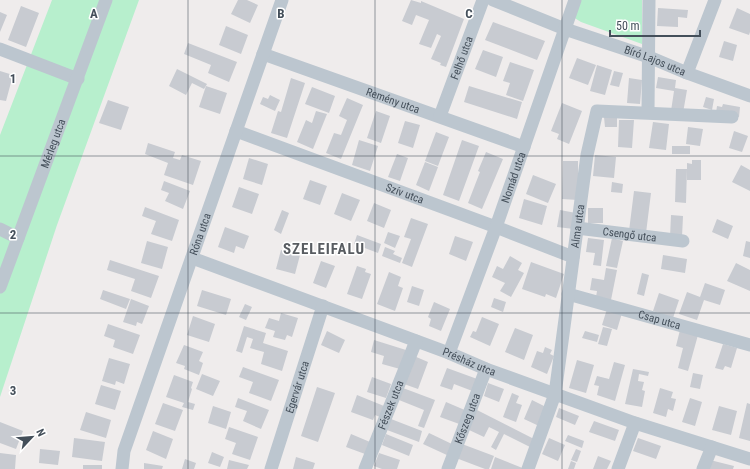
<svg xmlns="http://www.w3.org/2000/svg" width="750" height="469" viewBox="0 0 750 469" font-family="'Roboto Condensed',sans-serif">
<rect width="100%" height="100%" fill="#efecec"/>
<path fill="#b7efcd" d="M52 0H139L57 225 0 397V135Z
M579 0H642V44L581 22 573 17Z"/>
<path fill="#c8cbd1" d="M238 0H247L258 5 250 23 231 14Z
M411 0 421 3V1L464 19 446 67 440 65 441 63 431 59 441 36 437 34 431 48 419 44 429 20 416 15 412 25 402 21Z
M21 6 39 13 26 47 8 40Z
M658 8 688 10 687 18 678 17V27L657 26Z
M737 8 750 14V32L749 35 729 28Z
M0 12 7 15 0 32Z
M493 22 545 41 537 60 485 40Z
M226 26 248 35 241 54 219 45Z
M724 41 737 45 733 61 719 57Z
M188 43 237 62 229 82 208 73 211 65 184 54Z
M483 50 503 57 496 77 475 69Z
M577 58 596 65 588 85 569 78Z
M510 62 534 70 523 101 506 95 510 83 503 81Z
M597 65 612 70 605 95 590 91Z
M177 69 207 84 204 89 192 83 186 95 169 86Z
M0 71 13 75 6 101 0 100Z
M614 71 623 73 619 87 610 85Z
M658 77 676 80 675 88 687 90 683 113 671 111 674 91 656 88Z
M291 78 305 83 287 138 271 133 278 111 281 112Z
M629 78 642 80 640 104 627 103Z
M206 86 227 93 220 114 199 107Z
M469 86 522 102 517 119 464 102Z
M312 87 335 96 329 113 305 104Z
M270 95 280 100 275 111 260 104 263 97 268 99Z
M706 97 714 99 712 110 703 107Z
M347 98 363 105 341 159 326 153 334 133 341 135 347 120 339 116Z
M108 100 129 107 121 130 99 123Z
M562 103 582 111 569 144 557 139 559 134 551 131Z
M723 104 740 107 739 117 716 113 717 106 722 107Z
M316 111 327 114 313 149 297 142 306 120 312 123Z
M376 111 390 116 381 143 367 138Z
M604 117H617V127H605Z
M619 120H634L632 148 618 147Z
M405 121 420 125 413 148 398 143Z
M653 122 669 124 666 150 649 148Z
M688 127 703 129 700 146 686 144Z
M734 131 748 136 742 152 729 148Z
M436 132 449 137 438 166 425 161Z
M359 140 378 146 370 171 352 165Z
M462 140 479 146 459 201 443 195Z
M148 143 175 152 173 158 180 160 182 155 201 161 193 185 164 175 168 163 145 154Z
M672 146H690V154H672Z
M486 152 503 159 482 209 468 203 480 172 478 171Z
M397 154 408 158 400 181 388 177Z
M595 155 616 157 614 178 593 176Z
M249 158 268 164 262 185 243 179Z
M692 160H701V180H687V163L692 164Z
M563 161H578V200L562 199Z
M425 162 438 167 429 191 416 185Z
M741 165 750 170V191L732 182Z
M676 169H687L686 203 675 202Z
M533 175 556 184 548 203 526 194Z
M310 180 327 186 320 205 303 199Z
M164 181 190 191 183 209 165 201 169 193 161 190Z
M612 182 623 184 622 193 611 192Z
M239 187 259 194 252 214 232 207Z
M634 191 651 193 646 233 629 231Z
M342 193 360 200 351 221 334 214Z
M524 199 547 206 542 225 519 218Z
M374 203 391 210 384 228 367 221Z
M145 207 179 220 172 241 151 234 156 221 142 216Z
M588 208H603V223H588Z
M282 210 289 213 281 234 274 230Z
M560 210 576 213 574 229 557 227Z
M671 215 683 216 682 237H670Z
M411 218 428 224 412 267 402 263 411 239 404 237Z
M717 219 733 226 728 239 712 232Z
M225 227 249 236 244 249 236 246 234 253 218 247Z
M388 232 400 236 395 248 384 243Z
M357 235 381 244 378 253 354 244Z
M455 236 473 242 466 261 449 254Z
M588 238 604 240 601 266 593 265 595 253 586 252Z
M612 238 623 241 617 268 606 266Z
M147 241 168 247 162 269 141 263Z
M746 241 750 242V258L743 256Z
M385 247 395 251 393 254 402 258 400 263 382 256Z
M281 250 300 255 295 274 276 269Z
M663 255 687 259 685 273 661 269Z
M510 256 522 263 518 270 524 273 511 297 500 291 505 283 492 277 497 266 503 269Z
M110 260 159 276 151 298 131 291 135 279 107 270Z
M321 261 335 266 326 288 313 283Z
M531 262 564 274 556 298 546 294 545 297 522 289Z
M736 263 750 270V291L727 281Z
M357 266 366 269 365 272 371 274 362 299 347 294Z
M606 268 617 270 611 300 596 297 597 291 590 290 592 278 604 280Z
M389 272 401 277 398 286 403 288 395 311 377 304Z
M642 273 649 275 644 296 637 294Z
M705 283 725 290 720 305 704 300 697 320 679 314 687 292 700 297Z
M412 286 424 290 419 306 407 302Z
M103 290 130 299 126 309 100 299Z
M202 290 231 299 226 315 197 306Z
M659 293 679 300 673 318 653 311Z
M494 298 506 302 503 312 491 307Z
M131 299 149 306 142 324 137 322 136 326 123 322Z
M434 302 450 309 441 331 429 326 431 319 428 317Z
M245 304 252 307 246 320 239 317Z
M607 309 622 313 617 330 602 325Z
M281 313 298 318 292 337 287 335 285 340 273 337 275 331 265 328 269 318 279 321Z
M193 316 215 324 209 342 187 335Z
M482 317 499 324 490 346 470 337 473 331 476 332Z
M108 324 140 335 133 354 113 347 115 340 104 336Z
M244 326 266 333 263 343 288 351 282 371 261 364 264 352 250 348 253 339 247 337 242 353 236 351Z
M603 327 612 329 607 346 598 344Z
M515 328 533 335 524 360 505 352Z
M680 330 698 335 688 371 678 368 683 348 676 346Z
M327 331 345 340 339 353 321 345Z
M585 331 599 335 597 342 582 338Z
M374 340 406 350 400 369 382 364 384 356 371 352Z
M723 344 737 348 731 368 725 366 723 370 715 368Z
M184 345 203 352 199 361 203 363 199 375 184 369 185 366 176 363Z
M545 347 552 350 550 354 554 356 547 374 531 367 537 351 543 353Z
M414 356 428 362 418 389 404 384Z
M109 358 130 364 124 384 116 381 115 385 102 381Z
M577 360 594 365 586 393 569 388Z
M614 362 625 365 615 401 597 395 599 386 594 385 597 376 609 379Z
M243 367 279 380 271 401 249 393 253 382 239 377Z
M447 368 480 380 475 392 454 384 452 390 440 386Z
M633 369 649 372 648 376 639 374 638 381 644 382 642 390 645 391 642 407 625 404Z
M693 373 703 375 700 389 690 387Z
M202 374 220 381 213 396 196 389Z
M174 375 193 382 191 388 192 389 188 402 195 404 193 410 182 407 184 403 166 397Z
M372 377 391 384 386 398 367 392Z
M488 383 504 389 499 402 484 396Z
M101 385 121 391 115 410 95 404Z
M317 387 335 393 318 442 301 436Z
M403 388 435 400 424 428 418 426 424 410 399 400Z
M660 388 673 392 671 398 676 399 673 411 668 409 666 417 653 413Z
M512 393 519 396 516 403 522 405 516 422 503 417Z
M357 395 384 406 380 417 375 415 373 420 351 412Z
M238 398 269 410 261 429 243 421 247 411 235 407Z
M690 398 702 402 695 426 682 422Z
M532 400 546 407 539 426 524 419Z
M446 402 467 411 462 425 440 417Z
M163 403 183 410 175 431 155 424Z
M747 403 750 404V441L739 438Z
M213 406 231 412 226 429 208 423Z
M719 406 737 411 731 435 712 430Z
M559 408 579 416 575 425 556 417Z
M477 410 536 440 532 448 504 434 496 450 491 447 499 432 489 427 484 437 467 429Z
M86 412 111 420 106 438 80 430Z
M391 419 422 431 419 442 387 430Z
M594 421 619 430 615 441 589 432Z
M0 422 23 431 16 449 0 443Z
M229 427 258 437 250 460 232 454 236 443 225 439Z
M153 431 173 439 166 459 146 450Z
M429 433 454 445 449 456 423 444Z
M351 434 370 442 365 454 346 447Z
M386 434 413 445 409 456 382 445Z
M568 435 584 441 582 448 565 441Z
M74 438 105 442 102 461 72 457Z
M549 438 565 445 558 461 542 454Z
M638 438 661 446 656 459 633 451Z
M462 444 494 456 489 469H485L456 458Z
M40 449 60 451 58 465 39 463Z
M576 449 581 451 577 462 571 460Z
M212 452 224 457 220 467 208 463Z
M0 453 16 455 15 469H0Z
M379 453 400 460 397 469H382L374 466Z
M598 456 611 461 607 469H593Z
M296 457 315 463 313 469H293Z
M495 457 525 469H491Z
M185 459 196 463 194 469H182Z
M229 460 249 465 247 469H227Z
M710 460 734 466 733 469H708Z
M571 461 576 463 574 469H568Z
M144 463 163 466 162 469H144Z
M83 465H102V469H83Z"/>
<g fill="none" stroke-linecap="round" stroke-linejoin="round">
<g stroke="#bcc6cf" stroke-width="13">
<path id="s1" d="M493 0 565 29 649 57 687 73 750 96"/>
<path d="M0 49 78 79"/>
<path id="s2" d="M263 54 524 147"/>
<path d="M687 73 715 0"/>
<path d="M648 112 649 0"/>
<path id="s3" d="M440 116 483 0"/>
<path id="s4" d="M236 131 496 227 573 257"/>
<path id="s5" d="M577 228 683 241"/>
<path d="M0 229 18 238"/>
<path id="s6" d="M192 258 449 353 486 369 635 423 750 459"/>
<path id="s7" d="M0 287 106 0"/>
<path id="s8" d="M568 294 750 345"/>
<path id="s9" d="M449 353 496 227 575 0"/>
<path id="s10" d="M122 469 124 451 282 0"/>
<path id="s11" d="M271 469 323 306"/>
<path id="s12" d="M365 469 416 341"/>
<path id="s13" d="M448 469 486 369"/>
<path id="s14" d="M528 469 555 394 587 155 597 111 732 117"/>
<path d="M618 469 635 423"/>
<path d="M703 469 712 447"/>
</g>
</g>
<path fill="none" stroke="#444f5a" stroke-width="1" stroke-opacity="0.55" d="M188 0V469M375 0V469M562 0V469M0 156H750M0 313H750"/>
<g text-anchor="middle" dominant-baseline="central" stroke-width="3" stroke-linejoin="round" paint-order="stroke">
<g font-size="11" fill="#444f5a" stroke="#fff">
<text stroke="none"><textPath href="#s3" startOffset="62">Felhő utca</textPath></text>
<text stroke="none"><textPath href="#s1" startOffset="173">Bíró Lajos utca</textPath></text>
<text stroke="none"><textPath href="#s2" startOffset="138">Remény utca</textPath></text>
<text stroke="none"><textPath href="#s7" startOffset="153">Mérleg utca</textPath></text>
<text stroke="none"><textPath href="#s9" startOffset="187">Nomád utca</textPath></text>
<text stroke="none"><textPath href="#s4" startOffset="180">Szív utca</textPath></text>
<text stroke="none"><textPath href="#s14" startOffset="249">Alma utca</textPath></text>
<text stroke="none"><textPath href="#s10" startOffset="248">Róna utca</textPath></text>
<text stroke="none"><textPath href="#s5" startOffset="53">Csengő utca</textPath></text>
<text stroke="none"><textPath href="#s8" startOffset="95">Csap utca</textPath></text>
<text stroke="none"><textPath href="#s6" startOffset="296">Présház utca</textPath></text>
<text stroke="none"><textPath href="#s11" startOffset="86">Egervár utca</textPath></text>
<text stroke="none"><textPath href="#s12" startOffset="69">Fészek utca</textPath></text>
<text stroke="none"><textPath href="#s13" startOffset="54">Kőszeg utca</textPath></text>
</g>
<g font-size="15" font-weight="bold" letter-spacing="1" fill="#585c61" stroke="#fff">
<text x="324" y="249">SZELEIFALU</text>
</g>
</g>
<g font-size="13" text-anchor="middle" font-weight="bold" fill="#444f5a" stroke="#fff" stroke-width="3" stroke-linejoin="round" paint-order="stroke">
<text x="94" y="18">A</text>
<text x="281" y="18">B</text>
<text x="469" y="18">C</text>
<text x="13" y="83">1</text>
<text x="13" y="239">2</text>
<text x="13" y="395">3</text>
</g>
<g transform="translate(32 437) rotate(64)" stroke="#ffffff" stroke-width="3" paint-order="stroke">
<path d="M0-3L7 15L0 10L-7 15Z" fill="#444f5a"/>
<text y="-6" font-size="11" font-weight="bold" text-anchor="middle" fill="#444f5a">N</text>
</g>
<path d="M610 30v6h90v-6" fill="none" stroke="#444f5a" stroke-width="2"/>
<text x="616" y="30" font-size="12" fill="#444f5a" stroke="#ffffff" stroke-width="3" paint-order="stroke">50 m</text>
</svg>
